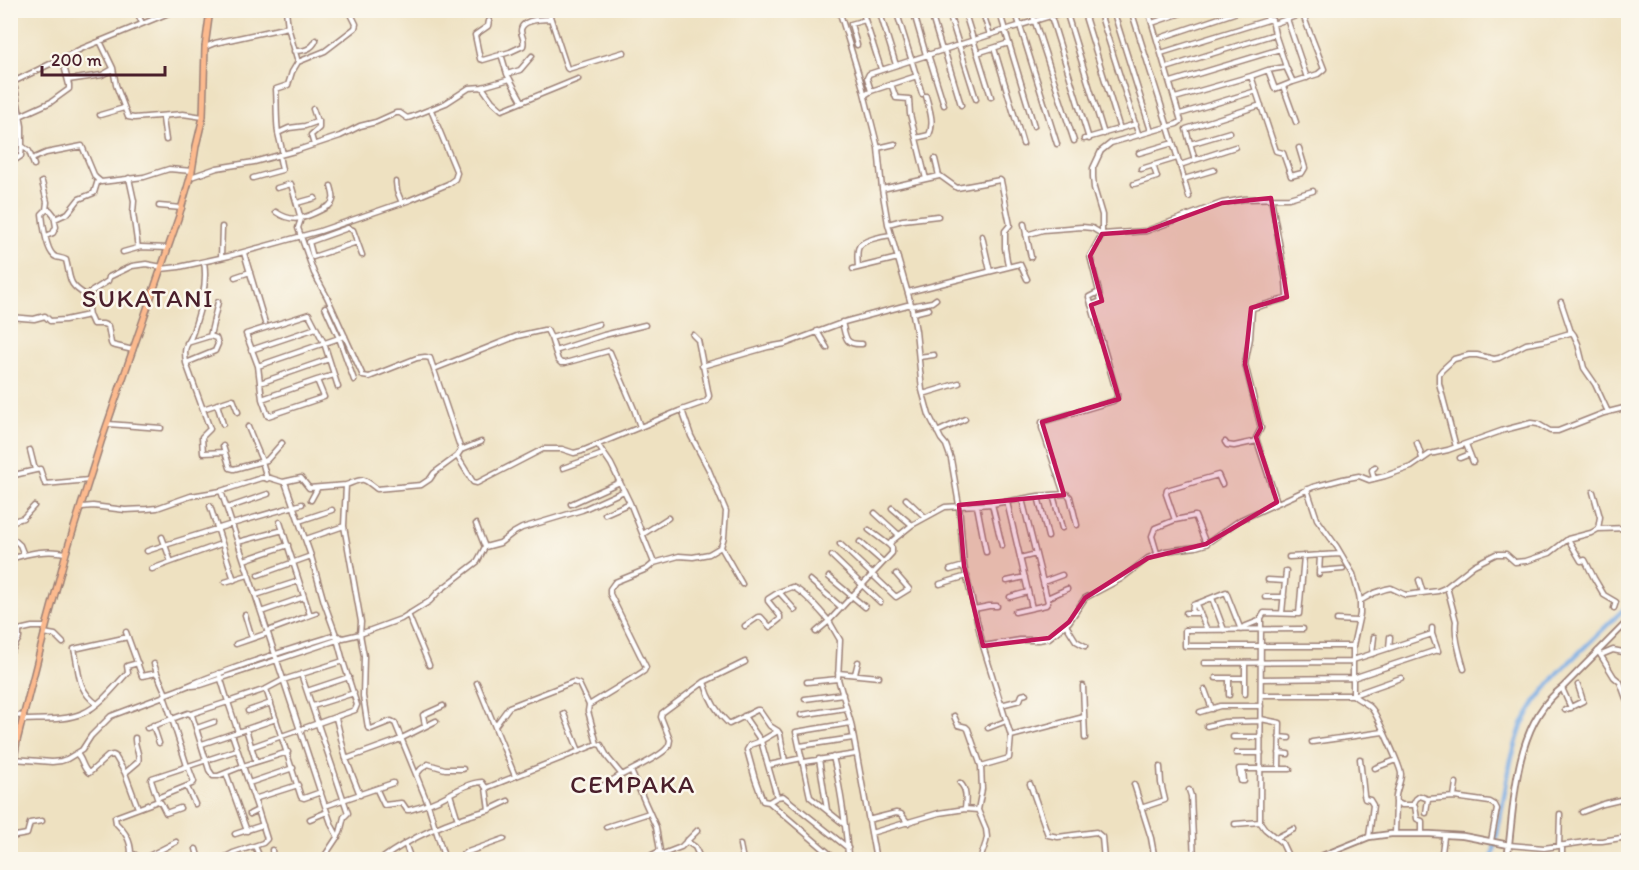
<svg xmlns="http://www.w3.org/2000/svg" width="1639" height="870" viewBox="0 0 1639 870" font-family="Itim,sans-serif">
<rect width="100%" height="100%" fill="#fbf7ec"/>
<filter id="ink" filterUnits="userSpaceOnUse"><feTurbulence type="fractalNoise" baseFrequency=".0167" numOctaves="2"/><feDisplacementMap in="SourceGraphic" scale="12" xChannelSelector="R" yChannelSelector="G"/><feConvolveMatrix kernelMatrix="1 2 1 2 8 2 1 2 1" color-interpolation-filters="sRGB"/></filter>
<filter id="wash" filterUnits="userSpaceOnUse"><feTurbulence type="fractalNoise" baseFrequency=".008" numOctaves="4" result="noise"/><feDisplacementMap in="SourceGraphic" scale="24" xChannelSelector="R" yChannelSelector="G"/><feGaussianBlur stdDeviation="1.35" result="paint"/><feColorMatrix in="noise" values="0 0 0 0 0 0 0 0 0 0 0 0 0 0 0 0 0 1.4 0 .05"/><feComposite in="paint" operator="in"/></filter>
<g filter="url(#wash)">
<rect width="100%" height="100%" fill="#eee1c1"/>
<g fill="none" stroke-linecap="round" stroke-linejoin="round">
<path stroke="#77aae3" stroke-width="4.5" d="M1492 860 1511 760 1522 724 1538 698 1560 671 1628 605"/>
</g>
</g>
<g filter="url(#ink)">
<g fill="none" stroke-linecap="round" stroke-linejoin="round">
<g stroke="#9c8076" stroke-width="7">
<path id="minor" d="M136 10 142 23
M548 10 567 68 568 69 624 52
M839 10 862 85 878 148 882 189 888 224 911 304 916 331 922 390 929 415 941 439 946 445 951 459 959 505 964 566 983 646 1011 736 1009 758 981 766 982 789 978 810 986 829 987 837 986 842 980 860
M862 10 881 69
M879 10 896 65
M896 10 922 94
M913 10 926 55
M930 10 942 50
M948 10 976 99
M964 10 991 97
M982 10 990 35
M999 10 1034 126
M1015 10 1057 144
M1031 10 1074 141
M1049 10 1089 139
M1083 10 1120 129
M1099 10 1138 133
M1113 10 1151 131
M1131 10 1180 165 1195 160
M1284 10 1307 78
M1066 11 1104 134
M1268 20H1272L1275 34 1286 67
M489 21 488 26 475 35 480 59 483 60 510 52 523 46C525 39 522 38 521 31 521 19 542 19 551 19
M1152 23 1190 10
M1273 24 1313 10
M1157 39 1243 10
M100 41 113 68 116 85 128 117 134 118 183 114 203 117
M857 45 851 24 865 20
M205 47 215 43 288 27
M994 48 1023 144
M944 49 961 105
M294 51C303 51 312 50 316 40
M977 53 1009 43
M1161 53 1268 20 1265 10
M501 54 507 74 522 101
M928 54 944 105
M298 62 325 51 355 28 356 24 349 10
M1166 68 1275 34
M1268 70 1275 89 1283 86
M507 74 520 70 532 56
M10 78 15 88 22 126V146L29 151 34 165
M68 80 102 75 113 69
M13 82 81 49 176 10
M1171 82 1280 49
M1293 82 1318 74 1324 69 1301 10
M891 84 896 98 909 99 910 114 926 179
M482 87 492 101 502 110 578 79
M871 91 917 76
M865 95 871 91 867 78 869 74 1005 30 1070 10
M1175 98 1251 76
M313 109 317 121
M1180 114 1256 91
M100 115 124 108
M20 116 51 102 69 89V85L62 58
M166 116 163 119 166 140
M1296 122 1283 86 1293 82 1286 67 1268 70 1251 76 1276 151 1283 153 1291 176 1302 173 1305 168 1299 148
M10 133 22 129
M278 133C276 118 277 104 276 89L288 85 292 72 298 62 288 27 286 10
M916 138 929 135C935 123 929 108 926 96
M1084 139 1136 124
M1190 144 1230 132
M1235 147 1195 160 1186 129 1261 105
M878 148 895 144
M1139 153 1173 143
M283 154 278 133 289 128 305 126 319 121V128L311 135 314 145
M32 159 46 153 82 146 95 177 101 182 144 177 169 169 192 171
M15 160 21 156 22 146
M1180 165 1189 197
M1141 169 1177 158
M939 175 957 188 1000 180 1001 181 1010 225 1005 231V248L1008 266
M191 177 217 168 254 162 298 150 340 136 360 126 376 122 396 113H400L407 118 411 117 446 103 469 88 482 87 510 79
M129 178 134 201 133 213 138 248
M253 178 282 170 279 155
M1184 179 1214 170
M42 182 47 202 46 210 42 214C43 223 46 253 56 257 59 258 63 258 66 260 71 279 67 284 86 295L89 315
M396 182 397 191 402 203
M1134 184 1157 177 1153 165
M277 188 291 184 301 219 298 228 314 273 327 297 363 376 369 377 417 358 425 357 430 358 461 450 457 456 473 482 477 483 543 449H562L574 453 582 451 679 411 707 401 709 396 700 350 698 340 693 335
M882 189 939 176 935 159
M1271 198 1286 281 1287 297 1285 299 1253 308 1252 310 1250 338 1245 364 1261 428 1256 438 1277 502
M297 203 315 198
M159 206 182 208
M276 212C296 226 310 215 329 206 336 200 333 194 331 186
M55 219 68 213 79 199 94 193 98 180
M888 224 903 220 938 216
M1024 224 1031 257
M1026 235 1043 230 1082 227 1092 228 1102 234 1146 231 1222 203 1244 199 1289 198 1313 191
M46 236 53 233 56 227 54 215 50 210H46
M982 236 990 271
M123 252 141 247 168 248
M244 253 265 323
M313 257 309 242 348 228 353 230 362 255
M313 257 357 242
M221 258 222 227
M204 262C208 284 200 310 193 332 188 348 183 342 186 363L210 429 202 437 203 453 225 452
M858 268C858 262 856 252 859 247 862 240 883 236 891 235
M161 269 179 267 229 256 320 231 410 200 448 184 455 179 457 173 431 110
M853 269 898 258
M235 277 250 272
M908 292 1020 264 1027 279
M86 295 108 281 109 277 132 266 146 264 162 267
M1091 305 1101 301 1099 293
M911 306 932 302 936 299
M325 307 339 338 354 380
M913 313 929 309
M10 317 34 319 45 316 50 321 65 320 89 315 93 324H103L108 326 111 343 112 345 133 350
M842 322C846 337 844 345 862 344
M599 324 551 338 558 360 561 363H565L608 351 610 352 634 409 640 427
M817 331 827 348
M1571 331 1574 335 1578 344 1584 368 1595 384 1608 412
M210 336 218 302
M251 350 316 328
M555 351 604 335 645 325
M919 357 934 355
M186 363 215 351 218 344 216 338 210 336 187 343
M258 366 345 336
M702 366 768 347 785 344 844 322 911 304
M434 369 517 336 544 330H547L551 338
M317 380 334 375
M260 383 329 359
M923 394 959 383
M262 399 317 380 324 397 268 416 262 399 258 366 246 334 309 314 324 343 338 387
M217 404 223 424
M203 409 233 399 238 412
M108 424 161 428
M248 427 262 461 267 479
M937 432 965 419
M1225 442 1227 445 1234 446 1257 441
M1417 443 1422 458
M1466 444 1473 462
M598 445 611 464 630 503 654 563 647 569 615 582 610 589V594L646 667 644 671 638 675 589 705 588 711 597 744 601 745 608 758 622 775C630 771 661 755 666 749 670 746 669 744 670 740L661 717 662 713 704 682 745 662
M223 446 230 468 234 469 267 460 282 443
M1456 447 1439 383V374L1442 370 1454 359 1469 355H1477L1494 359 1499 358 1526 344 1543 341 1570 333V329L1561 302
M30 450 35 470
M461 450 481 442
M1460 458 1470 454
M563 468 603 454
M10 476 40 469 45 484 89 480
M1374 479 1372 470 1375 467
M346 485C365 478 362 477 377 489L421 485 430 479 434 473 457 456
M1307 489 1317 519 1337 547 1353 574 1359 595 1360 601V614L1353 646V695
M221 491 325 806 393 783
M1064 494H1067L1070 497 1077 525
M1053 495 1062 528
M1038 496 1048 537
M906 499 925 517
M311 500 317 489
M1007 502 1032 608
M571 504 620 482
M992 504 1002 546
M210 506 234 580
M977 506 986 552
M82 507 93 506 125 510 147 509 157 508 191 496 221 491 261 478H270L283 482 301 478 309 488 346 485 344 526 361 622 360 634
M227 508 268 494
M892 508 912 525
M875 513 899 535
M605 514 630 503
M1175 520 1195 516 1206 544
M299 521 332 510
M10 522 23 518 34 506
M280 522 310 615
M476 524 485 547
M1598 529 1628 528
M869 530 889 545
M643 534 668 518
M10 536 20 545 24 555
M306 539 344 526
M1568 539 1581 561 1585 560 1594 578 1604 595 1616 602 1614 608
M238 542 283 530
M860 542 883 562
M221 544 171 562 165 545 232 524 302 504
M840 544 896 597 909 589 896 574
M721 547 742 584
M147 551 165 545 162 537
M1157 553 1152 536 1155 528 1175 520 1166 494 1167 490 1218 475 1222 484
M832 556 880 602
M1289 557 1340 554
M1020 558 1036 554
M10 559C30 553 46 549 66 553
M244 560 288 545
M654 563 679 556 693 557 709 554 721 547 724 537 726 511 708 468 691 436 682 410
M152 569 171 562
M950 570 964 566
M1319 571 1343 569
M1319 574 1320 555
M258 575 311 556 285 482
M829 577 865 607
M810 580 841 607
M1268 580 1285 581
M1419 580 1423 593
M1007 581 1025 577
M225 582 248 575
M1043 582 1062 575
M940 584 967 576
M1447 587 1456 621C1454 636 1460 654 1464 669
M779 592 795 610
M256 595 299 581
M1010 597 1028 592
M1265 597H1284
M1047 598 1067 589
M1212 598 1224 630
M1360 601 1374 593 1386 589 1391 588 1406 595 1438 591 1445 588 1474 565 1496 554H1506L1515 562 1526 561 1550 553 1568 539 1591 533 1598 529 1600 517 1593 492
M974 609 989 606H997
M261 612 304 597
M1015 612 1046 605 1048 602 1022 499
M1186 613H1200
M1192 613 1193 605 1196 604
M1282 613 1286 571
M408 614 429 665
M245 615 252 638
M1337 620 1357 621
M1066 625 1076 641 1085 646
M745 626 758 617H761L770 627 780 619V616L768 601V599L779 592 792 587C804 591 820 611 829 621L816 632
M1241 628 1261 620
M1432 628V634L1438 651
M1303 629 1185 630V646H1353
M1207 630 1196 604 1226 592 1241 630
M268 631 316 613
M126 632 142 676 157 673 166 694
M44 633 55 635 63 643
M360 634 401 619 430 601 438 592 477 562 485 547 500 543 513 533 522 528 582 510 624 491
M236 644 268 633
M983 646 1020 640H1039L1049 638 1069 622 1085 598 1121 579 1148 558 1165 551 1196 547 1206 544 1240 520 1313 487 1343 479 1359 476 1369 480 1385 476 1411 467 1430 454 1448 450 1504 430 1531 423 1538 424 1550 431H1558L1604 413 1628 407
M1389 648 1390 637
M1598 651 1614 677 1620 682 1628 704
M10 654 19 638V630L32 627H46
M1372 654 1374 637
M1601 655 1613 650 1628 653
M1353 660 1432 634
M1204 663 1353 662
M154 664 157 673
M219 673 228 702 266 689 283 680 343 661 336 635 324 602 311 556
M838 673 879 677
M301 674 348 813 344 817 340 833 322 860
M855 674 858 662
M1216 678H1245
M1229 678V695
M1261 679 1353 678 1437 650
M704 682C709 699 716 712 729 724L757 710H759L770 726 778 731 780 734 785 761
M807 682 838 679
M477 683C490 714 502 745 515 776
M192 686 201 685 340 639
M1083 686 1085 738
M1562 688 1571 708
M266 689 301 797 304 798 321 792
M1205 690 1212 709
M307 691 349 677
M1245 694V663
M1261 695H1353L1401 678
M1353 695C1359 701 1368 703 1372 709 1377 715 1401 768 1401 774 1401 784 1394 793 1396 802L1402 805H1413
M805 699 843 694
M97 704C76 689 80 672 74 649L128 637
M1001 705 1020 700 1022 695 1026 694
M313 706 354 693
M1565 710 1583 701 1578 685
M248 711 271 703
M1200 712 1220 706H1261
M191 714 228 702 238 732
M564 714 579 751
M10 715 24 716
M801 715 846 708
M744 716 761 741 778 731
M954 716 958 725 966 727 968 729 981 766
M336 718 346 759 360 795
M1261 719 1280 723 1279 769
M23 720C42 719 65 721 83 713 100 706 116 685 128 672L127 666 138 663
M153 725 159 743
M425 725 423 715 443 706
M495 726 509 707 573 682 579 684 589 705
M1207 726 1224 722 1261 721
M147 728 172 719 164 696
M197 728 214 722
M988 728 1006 721
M246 729 256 762
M1011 736 1084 717
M1233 737H1261
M1279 737 1289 738
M1312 742 1383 732
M202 744 276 719
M800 746 853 738
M251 747 355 710 357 705 343 661
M1236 753H1261
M1279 753 1288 754
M77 754C83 760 82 768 89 773L108 756 113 755 115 756 125 773 138 808
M14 759 52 762 61 761 67 759 82 750 91 736 111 716 164 696 166 694C184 688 200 680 218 674 257 659 297 647 336 635L343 638 360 634 364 656 363 696 368 728 371 729 391 721 395 723 428 804 445 860
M346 759 396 741 436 721
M819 759 827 810
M1360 759 1364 795 1365 799 1370 800 1373 805 1369 837
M804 762 856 754
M769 765 802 758
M187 766 172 719 188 713 192 715 209 770 213 776H218L243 766 288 752
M1375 768 1396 760
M1243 769 1244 781H1241L1239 769C1256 769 1273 769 1290 769
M631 771 656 827 660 851 665 857V860
M125 773 138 762C141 754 134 747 135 738
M226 773 247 831
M417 774 421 769 428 764 445 769H463
M249 783 293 768
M960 783C967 789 966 800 965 809
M1030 784 1048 835 1058 837 1096 832 1102 837 1104 860
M1134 784 1151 838 1155 860
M187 787 195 804
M377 790 384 805 401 803 403 804 407 810H409C421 807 435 802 446 796 457 790 469 783 482 782L486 788
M596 790 621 775
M1189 790 1191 796 1194 860
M450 794 458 820
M777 797 761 741 750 745 747 750 755 779 763 801 769 802 777 797 783 796 848 848
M1454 797 1456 783
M157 798 151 780 152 778 237 750
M1628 798 1624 799 1628 822
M254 799 298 785
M158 801 161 803 166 813 180 808
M769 802 832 856C837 858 844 858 848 854 845 821 841 789 833 757
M325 806 332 826 338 837
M1141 808 1165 800 1161 783 1160 767
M489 810 508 801
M1582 812 1603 804 1624 799
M1426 813 1428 799
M250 814 258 810
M310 819 327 812
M868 820 896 813 901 814 908 823
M1260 822 1261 618 1264 613 1299 614 1304 556
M1235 824 1260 822 1265 829 1282 843 1290 860
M845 825 810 797 796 732 850 723
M606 827 649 813
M871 833 939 813 965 809 978 810
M235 834 263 825
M1395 834 1396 802
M1422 834V821L1417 819 1415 806 1413 805 1416 799 1420 796 1428 799 1454 797 1490 802 1495 805 1497 809 1491 841
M10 837 27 834 30 823 42 821
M1276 838 1294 829
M686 841 695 847 701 860
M405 843 411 860
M740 845 743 860
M1509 845 1544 848 1592 841H1602L1628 837
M1562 845V860
M255 846 261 860
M1559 846 1560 814
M196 849 199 860
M272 850 273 860
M1335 852 1339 860
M131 854C131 840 125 832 116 823L115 817 158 801 157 798 192 784 194 782 188 766
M663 854 681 847 698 830
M300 858 301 860
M125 860C130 853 135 851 139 860
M141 860 176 842
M220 860 233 853 263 843 267 839 258 810 232 734
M380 860C413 836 449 820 489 810L486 788 597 744
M456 860 465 853 504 839
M642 860 660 851
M876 860 851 723 838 679 840 640 829 621 892 553V548L889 545 892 541 912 525 945 507 992 504 1038 496 1064 494 1042 428V422L1113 401 1117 398V394L1089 297 1099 292 1090 256 1102 234V215L1094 188 1093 177V168L1101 151 1111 143 1177 124 1181 121 1148 10
M1442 860C1441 851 1444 843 1444 835"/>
</g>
<g stroke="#9c8076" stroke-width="8">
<path id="tertiary" d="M1312 860 1369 837 1391 834H1430L1463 836 1509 845
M1507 860C1515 804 1513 725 1562 688L1628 621"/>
</g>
<g stroke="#9c8076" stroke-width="8">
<path id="primary" d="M10 797 14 759 17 741 46 627 66 553 101 442 179 216 192 171 196 146 203 117 205 47 210 10"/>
</g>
<use href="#minor" stroke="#fff" stroke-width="4"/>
<use href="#tertiary" stroke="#fff" stroke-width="4.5"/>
<use href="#primary" stroke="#fcba8e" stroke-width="5"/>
</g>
</g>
<path fill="#c2185b" fill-opacity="0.2" stroke="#c2185b" stroke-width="4.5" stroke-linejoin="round" d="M1271 198 1287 297 1251 308 1245 364 1261 428 1256 437 1277 502 1206 544 1148 558 1085 598 1069 622 1049 638 983 646 964 566 959 505 1064 495 1042 422 1119 399 1091 305 1102 301 1090 256 1102 234 1146 231 1222 203Z"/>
<g text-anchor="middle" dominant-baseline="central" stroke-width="5" stroke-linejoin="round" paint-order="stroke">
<g font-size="26" letter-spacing="1.5" fill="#4a1f2b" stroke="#fbf7ec">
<text x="148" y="298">SUKATANI</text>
<text x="633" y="784">CEMPAKA</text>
</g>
</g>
<rect width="1639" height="870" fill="none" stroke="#fbf7ec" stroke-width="36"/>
<path d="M42 66v9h123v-9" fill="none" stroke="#4a1f2b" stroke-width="3"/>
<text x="51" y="66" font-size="18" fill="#4a1f2b" stroke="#fbf7ec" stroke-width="4.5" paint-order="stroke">200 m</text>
</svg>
